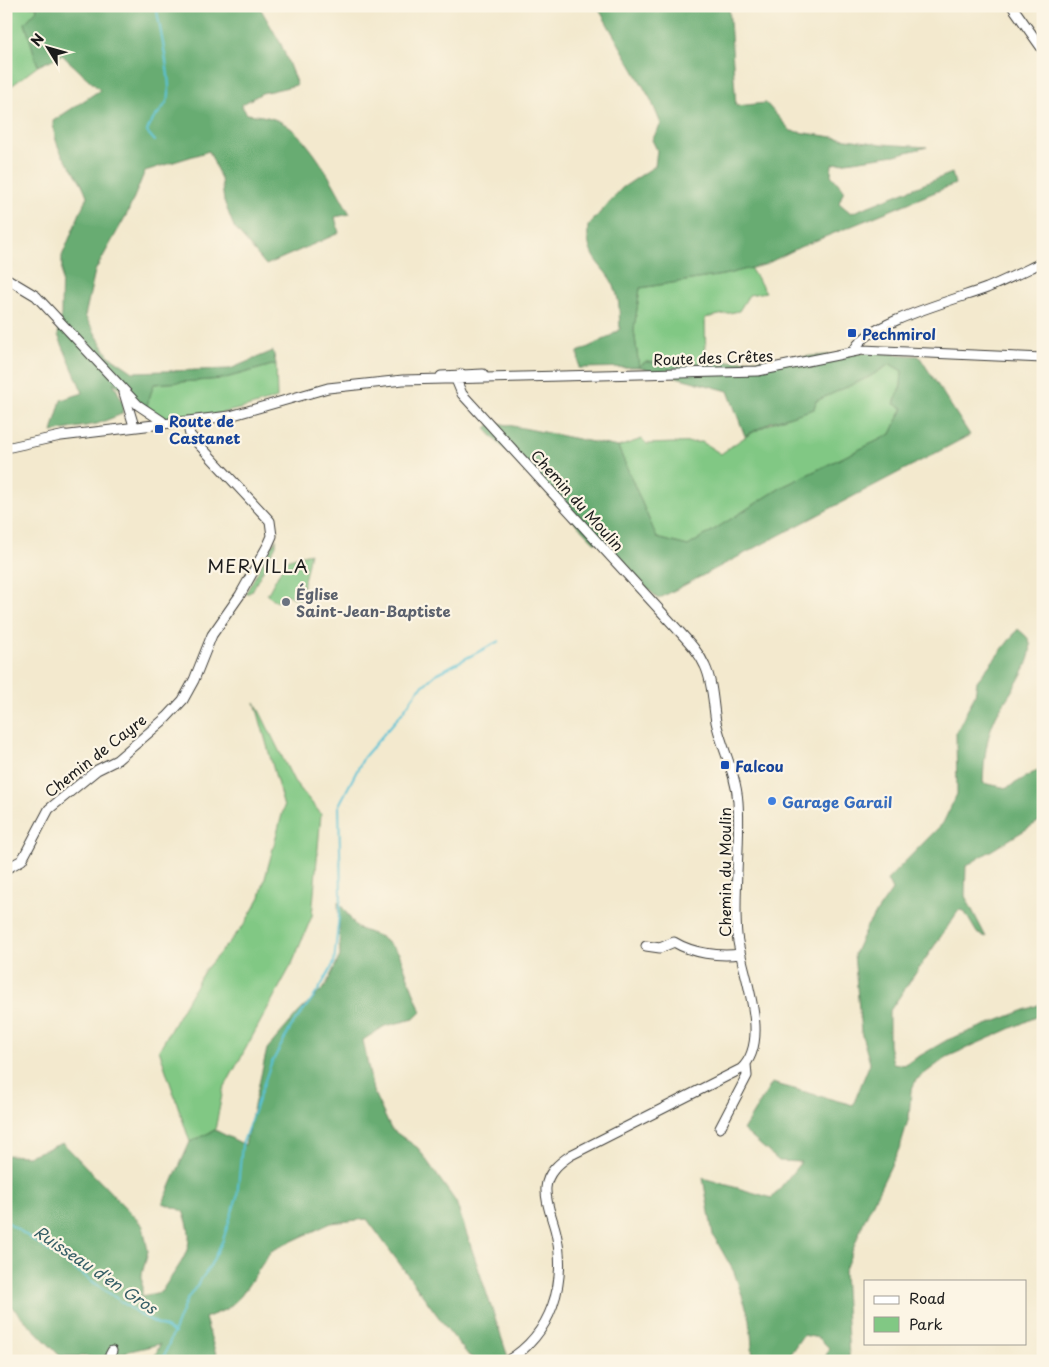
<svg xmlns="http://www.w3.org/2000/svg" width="1049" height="1367" viewBox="0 0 1049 1367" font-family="'Playpen Sans',sans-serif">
<rect width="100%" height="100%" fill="#fcf5e5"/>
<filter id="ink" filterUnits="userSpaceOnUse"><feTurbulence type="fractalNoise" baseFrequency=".02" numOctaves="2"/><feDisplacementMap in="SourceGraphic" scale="10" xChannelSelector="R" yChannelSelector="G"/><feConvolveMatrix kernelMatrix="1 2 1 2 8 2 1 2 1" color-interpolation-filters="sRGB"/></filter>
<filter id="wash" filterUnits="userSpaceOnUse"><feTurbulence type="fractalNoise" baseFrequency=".0096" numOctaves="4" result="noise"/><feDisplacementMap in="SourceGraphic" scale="20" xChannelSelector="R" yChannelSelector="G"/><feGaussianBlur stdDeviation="1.12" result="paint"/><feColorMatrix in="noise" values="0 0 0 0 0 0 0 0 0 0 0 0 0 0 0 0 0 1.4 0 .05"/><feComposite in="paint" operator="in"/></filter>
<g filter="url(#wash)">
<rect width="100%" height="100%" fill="#f3e9ce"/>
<path fill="#81c884" stroke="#4e7250" d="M6 6H36L37 10 25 23 38 66 6 90Z
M750 268 766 292 749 295 739 311 705 318 706 363 645 362 639 367 634 330 640 288 723 275Z
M276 364 277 398C253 406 186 425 163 417 157 416 151 411 146 408L154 384 222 379Z
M890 364 902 371 901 386 894 404 903 407 891 434 782 487 688 546 657 538 618 447 642 439 647 444 702 442 721 454C755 428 773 421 814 409L816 401 869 377Z
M276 539V545L252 591 247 594 246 593Z
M310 553 300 600 285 594 283 597 280 596 277 602 267 595 286 560Z
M255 702 294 781 321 814 312 916 292 964 223 1090 215 1130 190 1142 159 1050 204 971 244 925 260 897 284 807Z"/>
<path fill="#68ac72" stroke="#426447" d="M36 6H259L281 44 297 85 262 93 241 105 247 114C256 115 266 116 274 119 307 129 334 186 350 214L335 217 339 233 266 265 234 227 224 201 221 179 209 151 145 171 128 212 95 271 85 316 108 355 133 372 230 369 273 351 276 364 222 379 154 384 146 408 113 382 124 405 122 414 97 424 52 432 61 400 83 393 58 335 61 314 62 256 87 196C76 164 55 161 53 121L100 90 62 55 38 66 25 23 37 10Z
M597 6H729L736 106 766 103 791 131 882 144 927 147 895 155 832 164 831 175 844 190 839 203 851 213 952 173 955 184 800 247 764 265 723 275 640 288 634 330 639 367 645 362 706 363 872 352 919 356 970 435 658 599 601 542H594L485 429 493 422 618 447 657 538 688 546 782 487 891 434 903 408 894 404 901 386 902 371 890 364 869 377 816 401 814 409 771 422 745 436 728 391 639 367 579 368 578 352 609 337 620 329C619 319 620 305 617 295 609 264 585 266 588 226L622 188 655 166 657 150 652 140 661 124 651 100Z
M1018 629C1021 632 1027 636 1029 640 1038 659 1005 699 996 716 986 737 984 760 983 783L1007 788 1043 767V819L966 866 965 896 986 937 977 933 964 911 959 910 889 1012V1045L893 1063 904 1065 947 1040 1043 1003V1014L947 1057 916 1080 911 1091 909 1117 900 1147 864 1221 844 1272 849 1357 847 1361H824L829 1348 819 1338 803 1335 790 1354 791 1361H753L750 1319 734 1272 713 1235 703 1178 772 1198 801 1162 779 1161 743 1130 772 1083 853 1105 870 1063 861 1032 854 954 867 926 892 890 887 880 943 823 957 794 956 733 975 695 977 681Z
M338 901 357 928 381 937 399 953 421 1012 414 1019 385 1026 363 1040 373 1091 391 1129 418 1148 456 1202 508 1357 501 1361H478L469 1356 448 1330 367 1219 331 1223 271 1251 241 1296 227 1309 205 1318 218 1361H153L160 1344 104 1357 60 1356 6 1301V1155L28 1156 63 1143 143 1226 148 1251 142 1274V1296L161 1292C181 1261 199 1248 183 1211L163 1203 190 1142 215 1130 245 1145 267 1049 299 1012 325 987 340 956Z"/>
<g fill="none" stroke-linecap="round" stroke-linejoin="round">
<path stroke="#5ac2d6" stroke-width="2" d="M155 141 147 132C150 118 163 112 168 99 173 86 159 24 156 6
M6 1221 139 1314 175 1333
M162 1361 186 1301 209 1268 223 1240 237 1197 242 1145 270 1066 291 1027 318 991 334 963 341 895 339 805 364 757 402 713 418 690 436 674 499 641
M1027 1361 1043 1353"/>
</g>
</g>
<g filter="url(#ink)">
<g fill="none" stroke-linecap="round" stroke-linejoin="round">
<g stroke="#3c3b37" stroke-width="11">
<path id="minor" d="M1012 6 1043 50
M6 278 36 296 138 405 162 421
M854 351C862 324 961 298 987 288 1006 280 1024 271 1043 262
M462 374 457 382 462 394 678 630C688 641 699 652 705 666 713 683 713 704 716 722 722 749 736 773 738 802 741 846 733 892 737 935 741 972 773 1039 741 1069L571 1155C559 1163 547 1173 546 1188 545 1203 553 1219 556 1233 567 1283 552 1334 507 1361
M441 376 483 374
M124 393 134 426
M61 436 230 416 328 388 403 380 758 371 862 350 1043 358
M6 448 65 435
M6 869 22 860 49 809 97 770 117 760 167 717 183 700 194 680 212 635 240 595 268 545 272 536 270 521 190 435 187 422
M646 946 660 948 674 942C692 953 719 957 740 954
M720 1128 747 1076 746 1064
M107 1361 112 1351"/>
</g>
<use href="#minor" stroke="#fff" stroke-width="9"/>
</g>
</g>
<g fill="#1a4fb4" stroke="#fcf5e5" stroke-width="2">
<rect x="847" y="328" width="10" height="10" rx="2.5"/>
<rect x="154" y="424" width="10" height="10" rx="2.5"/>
<rect x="720" y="760" width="10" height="10" rx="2.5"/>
</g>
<circle fill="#6b7280" stroke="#fcf5e5" stroke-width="2" cx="286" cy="602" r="5"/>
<circle fill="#3f7fe0" stroke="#fcf5e5" stroke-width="2" cx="772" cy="801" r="5"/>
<g text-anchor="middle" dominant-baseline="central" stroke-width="4.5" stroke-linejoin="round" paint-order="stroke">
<g font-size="15" font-weight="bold" fill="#164399" stroke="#fcf5e5" text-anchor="start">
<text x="862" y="333">Pechmirol</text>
<text x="169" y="420">Route de<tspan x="169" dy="17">Castanet</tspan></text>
<text x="735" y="765">Falcou</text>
</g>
<g font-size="15" fill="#1c1c1c" stroke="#fcf5e5">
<text transform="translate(713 357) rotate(-2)">Route des Crêtes</text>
<text transform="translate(578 500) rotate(48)">Chemin du Moulin</text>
<text transform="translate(95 755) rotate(-38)">Chemin de Cayre</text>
<text transform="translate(724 872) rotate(-90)">Chemin du Moulin</text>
</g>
<g font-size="15" font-weight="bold" fill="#5b616d" stroke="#fcf5e5" text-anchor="start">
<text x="296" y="593">Église<tspan x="296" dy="17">Saint-Jean-Baptiste</tspan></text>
</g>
<g font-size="15" font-weight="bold" fill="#366cbe" stroke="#fcf5e5" text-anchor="start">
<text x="782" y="801">Garage Garail</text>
</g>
<g font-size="16" font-style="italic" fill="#355e66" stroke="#fcf5e5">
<text transform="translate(96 1269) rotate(34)">Ruisseau d'en Gros</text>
</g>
<g font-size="18" letter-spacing="1" fill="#1c1c1c" stroke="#fcf5e5">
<text x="258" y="565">MERVILLA</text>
</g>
</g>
<rect width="1049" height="1367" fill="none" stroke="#fcf5e5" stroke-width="25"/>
<rect x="864" y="1280" width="162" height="65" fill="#fcf5e5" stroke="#a29e95"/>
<rect x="874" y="1296" width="25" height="8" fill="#ffffff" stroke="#a29e95"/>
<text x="909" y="1304" font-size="15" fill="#1c1c1c">Road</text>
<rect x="874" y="1317" width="25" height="15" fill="#81c884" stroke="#a29e95"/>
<text x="909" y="1330" font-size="15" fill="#1c1c1c">Park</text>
<g transform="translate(48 48) rotate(307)" stroke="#fcf5e5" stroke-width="4" paint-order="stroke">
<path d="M0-4L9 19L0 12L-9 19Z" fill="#1c1c1c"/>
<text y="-8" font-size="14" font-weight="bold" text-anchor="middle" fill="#1c1c1c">N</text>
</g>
</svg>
